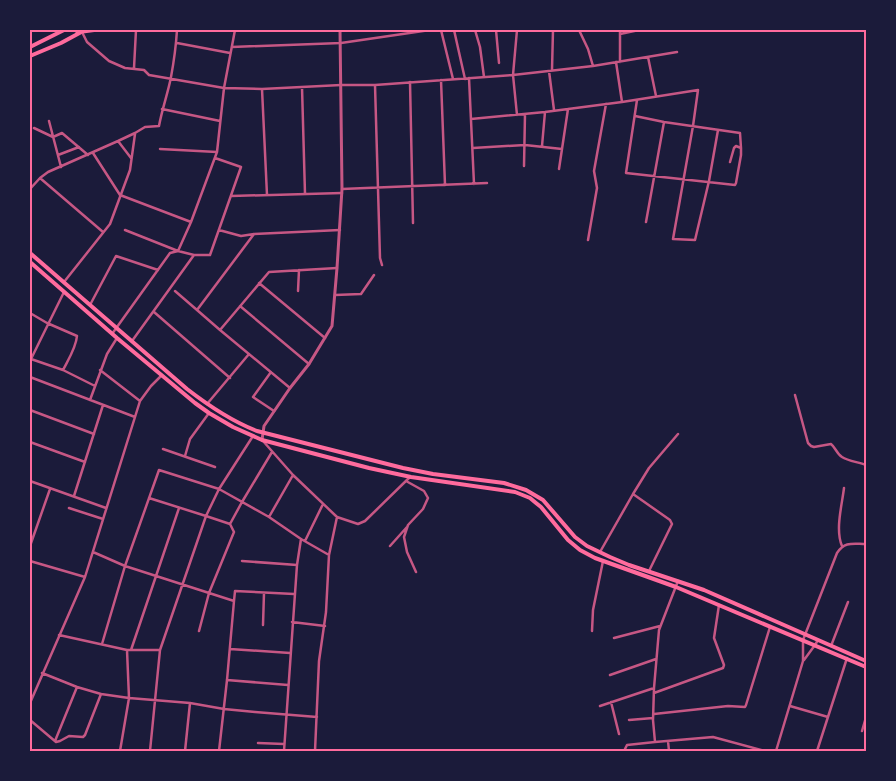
<svg xmlns="http://www.w3.org/2000/svg" width="896" height="781" viewBox="0 0 896 781" font-family="'Varela Round',sans-serif">
<rect width="100%" height="100%" fill="#1b1b3a"/>
<g fill="none" stroke-linecap="round" stroke-linejoin="round">
<path stroke="#c65784" stroke-width="2.5" d="M441 30 453 79
M454 30 465 79
M475 30 480 47 484 77
M496 30 499 63
M517 30 513 75 517 115
M579 30 588 49 593 66
M82 32 87 42 109 61 125 68 144 70 149 75 224 88 262 89 341 85H375L513 75 593 66 677 52
M620 34 639 30
M177 43 230 53
M232 47 341 43 430 30
M648 57 656 96
M616 62 622 102
M620 62V30
M134 68 136 30
M552 70 553 30
M549 71 554 110
M469 78 474 184
M441 80 445 185
M410 82 413 223
M375 85 380 258 382 265
M302 87 305 194
M262 89 267 195
M637 100 626 173 735 185 736 183 741 155V148L736 146 734 148 730 162
M162 109 220 121
M635 116 664 122 740 133 741 148
M471 119 545 112 622 102 698 90 693 126 673 239 695 240 709 181 718 130
M49 121 61 167
M34 128 53 137 62 133 88 155
M118 141 131 158
M542 146 545 112
M473 148 525 145 562 149
M160 149 217 152
M93 153 120 195 191 222
M58 155 79 147
M524 166 525 114
M559 169 568 109
M40 178 103 232
M30 189 40 178 48 172 118 141 135 133 145 127 159 126C162 109 168 93 171 77 174 61 176 46 177 30
M342 189 487 183
M231 196 342 193
M646 222 664 122
M125 230 178 251 194 255H210L241 167 215 158
M219 230 241 236 254 234 340 230
M254 234 197 310 220 330 290 388
M588 240 597 188 594 171 606 104
M64 282 110 224 130 170 135 134
M259 283 325 338
M175 291 197 310
M298 291 299 270
M335 295 361 294 374 275
M90 305 116 256 158 270
M240 306 309 364
M154 312 230 378
M30 313 47 323 77 336C76 348 68 360 63 370
M220 330 269 272 337 268
M112 334 170 253 178 251 191 222 217 152 224 88 235 30
M132 341 194 255
M31 359 64 292
M31 359 63 370 95 386
M100 370 140 401
M271 372 253 397 274 411
M30 377 135 417
M795 395 808 443 811 446 814 447 831 444C835 447 837 454 842 457 848 461 858 462 866 465
M90 400 107 354 117 338
M207 404 249 354
M30 410 94 434
M253 436 219 489 206 516 230 524 242 502 272 452
M263 441 293 475 337 517 358 524 365 521 410 477
M30 442 85 462
M163 449 215 467
M185 456 190 439 209 413
M30 481 106 508
M406 481 424 491 428 498 423 509 408 525 404 537 407 552 416 572
M633 494 670 520 672 524 649 571
M74 496 103 405
M149 498 206 516 160 650 150 751
M69 508 103 519
M269 517 293 475
M305 541 323 504
M30 546 50 489
M390 546 407 527
M842 546C835 530 842 505 844 488
M93 552 125 566 234 601 227 680 219 751
M600 552 633 494 649 468 678 434
M30 561 85 577
M242 561 297 565
M234 601 235 591 294 594
M292 622 325 626
M263 625 264 593
M199 631 209 593 234 532 230 524
M592 631 593 610 603 561
M59 635 127 650H160
M614 638 660 626
M102 644 125 566 159 470 219 489 269 517 301 539 329 555
M831 646 848 602
M230 649 290 653
M131 650 179 508
M804 660 815 645 818 640
M42 673 77 687 101 694 129 698 190 703 224 709 255 712 317 717
M610 675 656 659
M227 680 288 685
M654 693 723 668 724 665 714 638 719 605
M611 702 619 734
M30 703 85 577 140 401 151 386 162 375
M600 706 654 688
M790 706 828 717
M654 714 728 706 745 707 746 705 770 627
M30 720 56 742 60 741 69 736 83 737 85 735 101 694
M629 720 653 718
M862 731 866 717
M55 741 77 687
M668 741 669 751
M655 742 713 737 765 751
M258 743 284 744
M120 751 129 698 127 650
M185 751 190 703
M284 751 297 565 301 539
M315 751 319 661 326 612 329 555 337 517
M624 751 627 745 655 742 653 720 654 688 659 630 678 581
M776 751 803 661V640L837 553C845 541 853 544 866 544
M817 751 847 658"/>
<path stroke="#c65784" stroke-width="3" d="M262 440 264 426 290 388 309 364 332 326 337 268 342 189 340 30"/>
<path stroke="#ff6b9d" stroke-width="4" d="M30 253 187 389C209 406 231 421 257 431L403 468 433 474 504 483 526 490 543 500 575 537 587 546 610 557 629 565 704 590 866 661
M30 262 117 338 195 403 209 413 233 427 262 440 369 468 411 477 515 492 530 498 536 503 541 507 568 540 580 550 595 558 676 587 866 667"/>
<path stroke="#ff6b9d" stroke-width="4" d="M75 30 79 32 94 30
M30 47 64 30
M30 56 61 43 85 30"/>
</g>
<rect width="896" height="781" fill="none" stroke="#1b1b3a" stroke-width="62"/>
<rect x="31" y="31" width="834" height="719" fill="none" stroke="#ff6b9d" stroke-width="2"/>
</svg>
